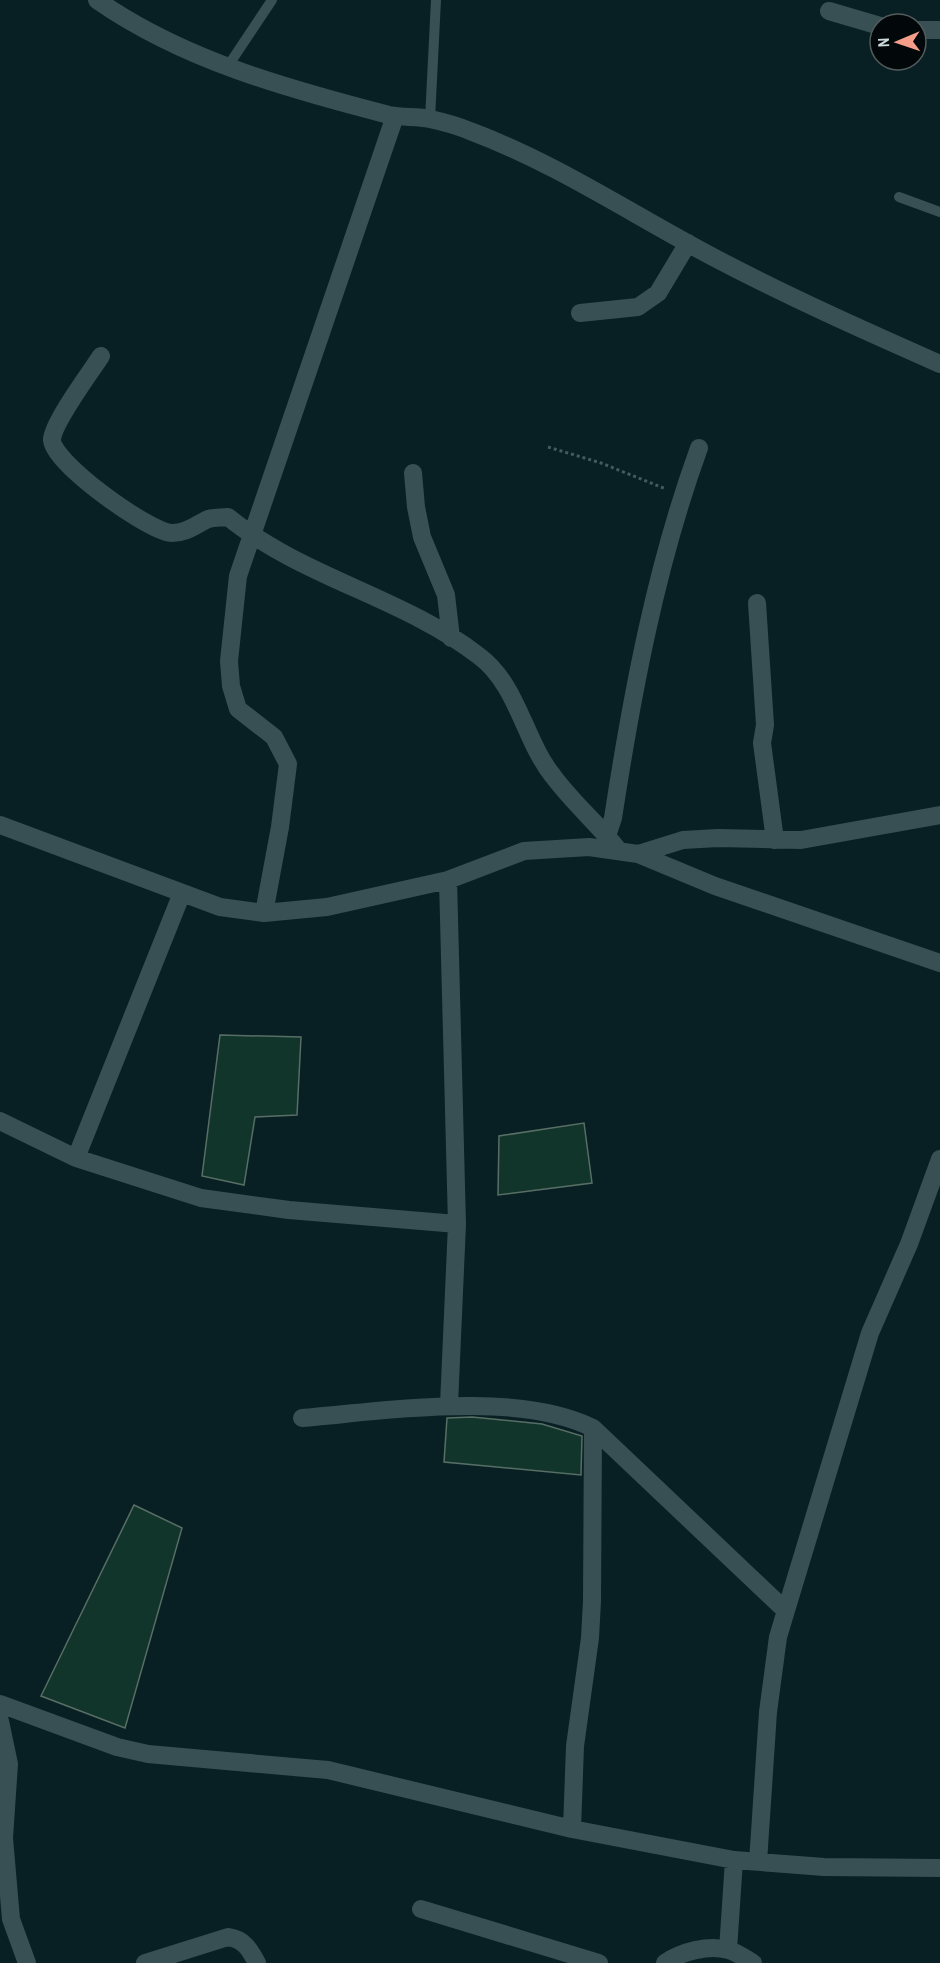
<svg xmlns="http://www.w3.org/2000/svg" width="940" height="1963" viewBox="0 0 940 1963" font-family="'Archivo Narrow',sans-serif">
<rect width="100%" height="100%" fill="#082023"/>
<path fill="#11352a" stroke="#586e65" stroke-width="1.5" d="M220 1035 301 1037 297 1115 255 1117 244 1185 202 1176Z
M584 1123 592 1183 498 1195 499 1136Z
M472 1417 542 1424 582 1436 581 1475 444 1462 447 1418Z
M134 1505 182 1528 125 1728 41 1696Z"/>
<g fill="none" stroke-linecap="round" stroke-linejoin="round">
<path stroke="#455a5c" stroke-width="3" stroke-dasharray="3 3" stroke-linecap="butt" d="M548 447 601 463 666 489"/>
<path stroke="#385053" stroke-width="10" d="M228 66 272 0
M430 119 436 0
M899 197 940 212"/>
<path stroke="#385053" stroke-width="18" d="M97 0C183 60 288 89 389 115 403 118 417 116 430 119 444 122 458 126 470 131 556 163 633 215 713 257 787 296 863 330 940 364
M829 11 880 26
M916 30H940
M580 313 638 307 658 293 688 243
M101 356C90 373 54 421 52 439 50 461 150 533 172 533 186 533 194 526 206 520 212 517 221 518 228 517 303 578 403 597 479 656 518 685 524 740 553 776 573 803 599 825 619 851
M413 473 416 507 422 537 446 595 451 638
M757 603 765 725 762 743 775 840
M0 825 220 907 264 913 327 907 448 880 524 851 589 847 638 854 715 886 940 963
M607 836 613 818C632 694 656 566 699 448
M638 854 683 840 718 838 801 840 940 815
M448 880 457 1224 449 1405
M264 913 280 827 288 764 274 737 238 709 231 686 229 661 238 576 395 116
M0 1121 76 1158 201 1198 289 1210 457 1224
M76 1158 182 893
M302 1418C386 1411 517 1390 593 1428L785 1610
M0 1704 117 1747 148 1754 328 1770 572 1829 734 1860 824 1867 940 1868
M0 1721 9 1764 4 1838 11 1919 27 1963
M572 1829 575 1746 590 1638 592 1601 593 1428
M758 1862 768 1712 778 1637 870 1333 909 1244 940 1159
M421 1909 599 1963
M728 1950 734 1860
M145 1963 228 1937C244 1939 250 1950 257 1963
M665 1963C681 1952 709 1944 728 1950 737 1952 746 1959 753 1963"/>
</g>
<g transform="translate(898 42) rotate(268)"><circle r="28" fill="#020809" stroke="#535c5d" stroke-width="1.5"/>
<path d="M0-4.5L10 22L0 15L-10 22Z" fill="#f49e8a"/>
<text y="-9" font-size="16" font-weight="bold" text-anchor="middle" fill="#ccdadb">N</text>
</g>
</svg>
